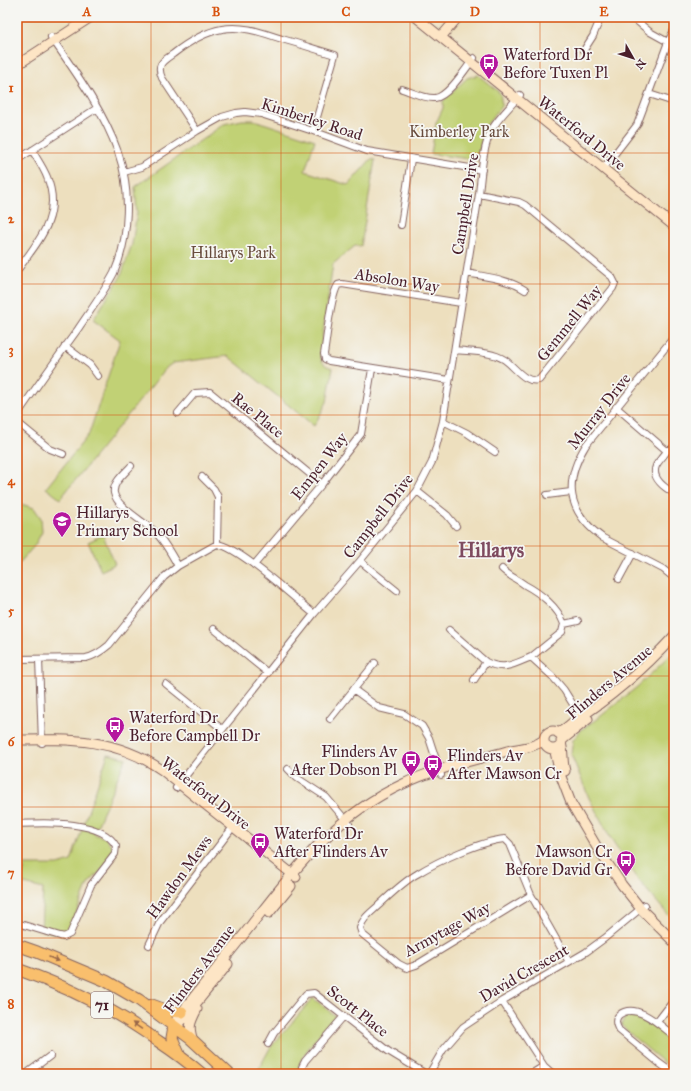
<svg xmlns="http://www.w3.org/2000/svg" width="691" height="1091" viewBox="0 0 691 1091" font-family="'IM FELL Great Primer',serif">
<rect width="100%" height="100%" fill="#f6f6f2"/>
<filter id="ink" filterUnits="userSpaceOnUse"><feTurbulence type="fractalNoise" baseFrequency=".025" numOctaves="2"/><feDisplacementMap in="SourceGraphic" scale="8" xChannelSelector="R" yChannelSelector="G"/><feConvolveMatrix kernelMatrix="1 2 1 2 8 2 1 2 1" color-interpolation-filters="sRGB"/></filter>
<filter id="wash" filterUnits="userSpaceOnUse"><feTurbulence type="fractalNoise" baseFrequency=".012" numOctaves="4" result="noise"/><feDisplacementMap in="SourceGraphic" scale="16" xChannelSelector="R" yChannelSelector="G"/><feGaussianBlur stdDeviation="0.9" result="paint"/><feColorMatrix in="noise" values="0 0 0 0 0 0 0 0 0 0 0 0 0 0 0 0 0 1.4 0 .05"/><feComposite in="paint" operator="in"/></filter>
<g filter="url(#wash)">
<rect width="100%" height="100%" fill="#eddfbe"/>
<path fill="#c1d174" stroke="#867850" d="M478 75 500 93 502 105 485 127 477 160 431 154 436 123 443 108V101L467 78Z
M242 120H254L315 140 305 171 348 185 371 159 375 160 361 246H355L333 264 320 353C321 362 324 366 333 368L327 402 314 426 228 356 173 363 167 367 60 499 46 488 89 434 120 340 93 320 121 276 132 244 137 213 135 187 224 124Z
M21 504 34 508 41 518 42 532 35 545 17 566V506Z
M103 535 115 564 101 571 88 542Z
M674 652V920L669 916 640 882 610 837 589 798 571 754 573 740 582 729 601 716 637 687Z
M108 754 126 758 94 834 106 838 113 848 111 860 88 884 67 936 41 930 43 889 21 883 25 865H58L71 861Z
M313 998 335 1016C323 1031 298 1056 297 1074H256L270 1048Z
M629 1015C646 1016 661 1030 674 1040V1069L667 1065 637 1040 621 1025 625 1017Z"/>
</g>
<g filter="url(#ink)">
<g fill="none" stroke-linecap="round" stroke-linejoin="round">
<g stroke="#83625e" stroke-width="8">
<path id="street" d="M632 17 650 32 668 42
M584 50 593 36 601 17
M402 89C412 92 425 99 435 98 448 97 466 68 474 58
M649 94 674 102
M197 131 162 78C156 64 163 61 173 54 187 43 205 32 222 29 243 25 263 33 282 39 300 44 318 50 335 55L313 131
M17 160 97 108
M603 169 637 125 668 42 674 30
M124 172 142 167 197 131 222 117 236 113 245 112 261 114 313 131 367 151 482 170
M401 225 411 159
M17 271C38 241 63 216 47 177 43 167 37 159 32 150
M467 273C487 277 508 279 525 290
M674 337 586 445C563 482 567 512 603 538L663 569 674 578
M65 346 90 365 98 376
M455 350C470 352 491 351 505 360 515 367 525 384 539 380L613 288 615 283 612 277 525 205 519 202 479 194
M449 380 329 361 325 359 324 354C327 338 330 297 338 285L342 284 461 303
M616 407 667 451 674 448
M178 413 195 393 210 392 322 484
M17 415C37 386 57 358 78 329 90 311 104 292 114 273 130 236 131 189 118 152 103 110 76 73 51 37
M443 421 467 433 495 452
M17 422 50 449 63 454
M667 451C664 456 658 461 656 466 651 478 665 488 674 493
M131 466C125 473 112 483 114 493 116 506 144 522 154 531 164 540 171 554 178 566
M202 477 214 489 218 497 217 544
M417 491 447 515 456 526
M547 495 571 492
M360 561 397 591
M254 565 322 484 361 434 372 369
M502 569C509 576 517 579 525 585 540 593 558 607 564 624L562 632 531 657
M619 579 633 553
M564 624 578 621
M214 629 268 673
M449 630 486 662C504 671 514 664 531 657L552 676 564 690 582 719
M17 659 86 658C95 656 102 651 109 645L164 577 178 566 217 544C239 547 294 598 314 614
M39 659 42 743
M474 680 486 662
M166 684 222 729
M353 689 379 708 404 714 422 726 429 738 441 775
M330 719 375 663
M288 769 297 778 326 797 349 824
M176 788 314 614 360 561 417 491 432 462 443 421 479 194C481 176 483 145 492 129 499 117 511 106 520 95
M17 824C42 823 102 819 116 846L115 854 91 885 70 934 64 937 60 936 17 923
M531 895 416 965 407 968 399 964 367 938 362 934 360 928C363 917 372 912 379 905 391 894 403 882 417 874 438 861 481 841 505 839L510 844 531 895 569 962
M149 945 160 922 233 827
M502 1001 544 1066 553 1074
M657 1022 674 1000
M674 1036C661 1026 636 1001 619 1015 614 1020 616 1025 619 1030L659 1063 674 1074
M268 1044 274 1033 306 994 314 993 388 1051 426 1074
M26 1074 50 1056
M302 1074V1067L305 1061 344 1016
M429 1074 443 1050 463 1027 502 1001 586 952 605 938 645 905
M531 1074 544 1066"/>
</g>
<g stroke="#83625e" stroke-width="11">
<path id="secondary" d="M416 17 674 226
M441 37 458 17
M17 65 91 17
M544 740a9 9 0 1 1 18 0a9 9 0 1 1-18 0Z
M558 733C564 730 568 726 573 722 612 697 643 670 674 636
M17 740C71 739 116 738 162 770L296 877
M561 741 588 719
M561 743C564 752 562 762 565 771
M553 749 555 752 560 774 571 803 598 849 622 885 641 909 674 942
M269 913 291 886
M180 1023 228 964
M174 1026 177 1019 182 1012C205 982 229 954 252 924 297 867 334 816 403 784 436 768 472 761 507 751 520 748 533 748 544 740
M193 1041C188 1026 190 1023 197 1009"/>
</g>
<g stroke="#83625e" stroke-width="13">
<path id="highway" d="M17 945 37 952 106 981 139 1000 190 1038 229 1074
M17 969C68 987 114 1009 158 1041 173 1051 188 1062 202 1074
M152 1005 168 1011 182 1012
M174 1026 172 1038 179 1054"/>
</g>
<use href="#street" stroke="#fff" stroke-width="6"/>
<use href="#secondary" stroke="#fde5c5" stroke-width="9"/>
<use href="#highway" stroke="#f9bf6d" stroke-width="11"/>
</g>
<defs><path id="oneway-solid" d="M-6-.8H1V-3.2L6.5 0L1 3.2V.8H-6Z"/></defs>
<g fill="#996749">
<use href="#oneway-solid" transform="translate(54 959) rotate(23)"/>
<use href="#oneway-solid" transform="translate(137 1026) rotate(-146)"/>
</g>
</g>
<path fill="none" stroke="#d8530f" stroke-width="1" stroke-opacity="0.55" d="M151 17V1074M281 17V1074M410 17V1074M540 17V1074M17 153H674M17 284H674M17 415H674M17 546H674M17 676H674M17 807H674M17 938H674"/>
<defs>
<g id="bus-pin" transform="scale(1)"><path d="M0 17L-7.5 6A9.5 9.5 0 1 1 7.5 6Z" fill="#b5179e" stroke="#f6f6f2"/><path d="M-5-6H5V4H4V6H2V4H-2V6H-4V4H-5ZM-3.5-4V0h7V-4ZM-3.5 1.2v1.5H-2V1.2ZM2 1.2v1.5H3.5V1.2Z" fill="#fff"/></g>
<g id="school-pin" transform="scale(1)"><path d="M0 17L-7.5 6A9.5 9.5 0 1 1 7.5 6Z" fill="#b5179e" stroke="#f6f6f2"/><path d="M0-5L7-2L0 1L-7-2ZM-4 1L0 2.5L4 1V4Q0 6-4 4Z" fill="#fff"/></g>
</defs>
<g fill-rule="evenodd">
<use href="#bus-pin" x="489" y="63"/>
<use href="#school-pin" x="62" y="521"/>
<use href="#bus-pin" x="115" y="726"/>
<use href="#bus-pin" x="411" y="760"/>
<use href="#bus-pin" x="433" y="764"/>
<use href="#bus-pin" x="260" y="842"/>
<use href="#bus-pin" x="626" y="860"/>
</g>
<g text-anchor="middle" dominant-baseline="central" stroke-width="3.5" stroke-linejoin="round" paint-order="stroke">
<rect fill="#f6f6f2" stroke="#7e6067" stroke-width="1" x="91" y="992" width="22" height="26" rx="3"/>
<g font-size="15" font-weight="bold" fill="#4a1f2b">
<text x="102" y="1005">71</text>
</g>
<g font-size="16" fill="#4a1f2b" stroke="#f6f6f2" text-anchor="start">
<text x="503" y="54">Waterford Dr<tspan x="503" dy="18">Before Tuxen Pl</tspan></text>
<text x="76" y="512">Hillarys<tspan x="76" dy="18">Primary School</tspan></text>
<text x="129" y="717">Waterford Dr<tspan x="129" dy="18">Before Campbell Dr</tspan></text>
<text x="397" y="751" text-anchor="end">Flinders Av<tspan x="397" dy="18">After Dobson Pl</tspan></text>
<text x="447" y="755">Flinders Av<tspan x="447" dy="18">After Mawson Cr</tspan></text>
<text x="274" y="833">Waterford Dr<tspan x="274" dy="18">After Flinders Av</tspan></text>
<text x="612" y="851" text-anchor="end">Mawson Cr<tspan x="612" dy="18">Before David Gr</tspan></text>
</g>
<g font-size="16" fill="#4a1f2b" stroke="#f6f6f2">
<text transform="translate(312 119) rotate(18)">Kimberley Road</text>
<text transform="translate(582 133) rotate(39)">Waterford Drive</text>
<text transform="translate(465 204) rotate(-81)">Campbell Drive</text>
<text transform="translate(397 280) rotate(9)">Absolon Way</text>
<text transform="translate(569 323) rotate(-51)">Gemmell Way</text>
<text transform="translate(599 411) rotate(-52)">Murray Drive</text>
<text transform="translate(258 415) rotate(39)">Rae Place</text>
<text transform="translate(319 466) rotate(-52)">Empen Way</text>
<text transform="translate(378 516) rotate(-52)">Campbell Drive</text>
<text transform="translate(609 682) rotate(-40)">Flinders Avenue</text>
<text transform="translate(206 793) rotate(38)">Waterford Drive</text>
<text transform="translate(179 877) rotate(-54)">Hawdon Mews</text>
<text transform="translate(447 929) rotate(-29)">Armytage Way</text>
<text transform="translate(199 969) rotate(-53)">Flinders Avenue</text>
<text transform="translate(524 973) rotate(-30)">David Crescent</text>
<text transform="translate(358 1011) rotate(38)">Scott Place</text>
</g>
<g font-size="16" fill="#684c3d" stroke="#f6f6f2">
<text x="459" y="131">Kimberley Park</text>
<text x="233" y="252">Hillarys Park</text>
</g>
<g font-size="20" font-weight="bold" fill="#7e4a5f" stroke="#f6f6f2">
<text x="491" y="550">Hillarys</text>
</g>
</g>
<rect width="691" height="1091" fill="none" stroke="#f6f6f2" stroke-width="44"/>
<g transform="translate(633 58) rotate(129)" stroke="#f6f6f2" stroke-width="3" paint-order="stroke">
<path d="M0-3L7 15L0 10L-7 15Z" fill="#4a1f2b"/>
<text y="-6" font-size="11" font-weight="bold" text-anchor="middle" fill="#4a1f2b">N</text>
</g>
<rect x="22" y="22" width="647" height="1047" fill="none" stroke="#d8530f" stroke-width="1.5"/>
<g font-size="13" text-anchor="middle" font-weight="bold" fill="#d8530f">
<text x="87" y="16">A</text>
<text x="216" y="16">B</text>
<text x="346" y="16">C</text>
<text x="475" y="16">D</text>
<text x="604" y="16">E</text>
<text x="11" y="92">1</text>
<text x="11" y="223">2</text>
<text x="11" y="354">3</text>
<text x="11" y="485">4</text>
<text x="11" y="615">5</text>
<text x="11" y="746">6</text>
<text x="11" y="877">7</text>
<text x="11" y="1008">8</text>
</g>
</svg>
